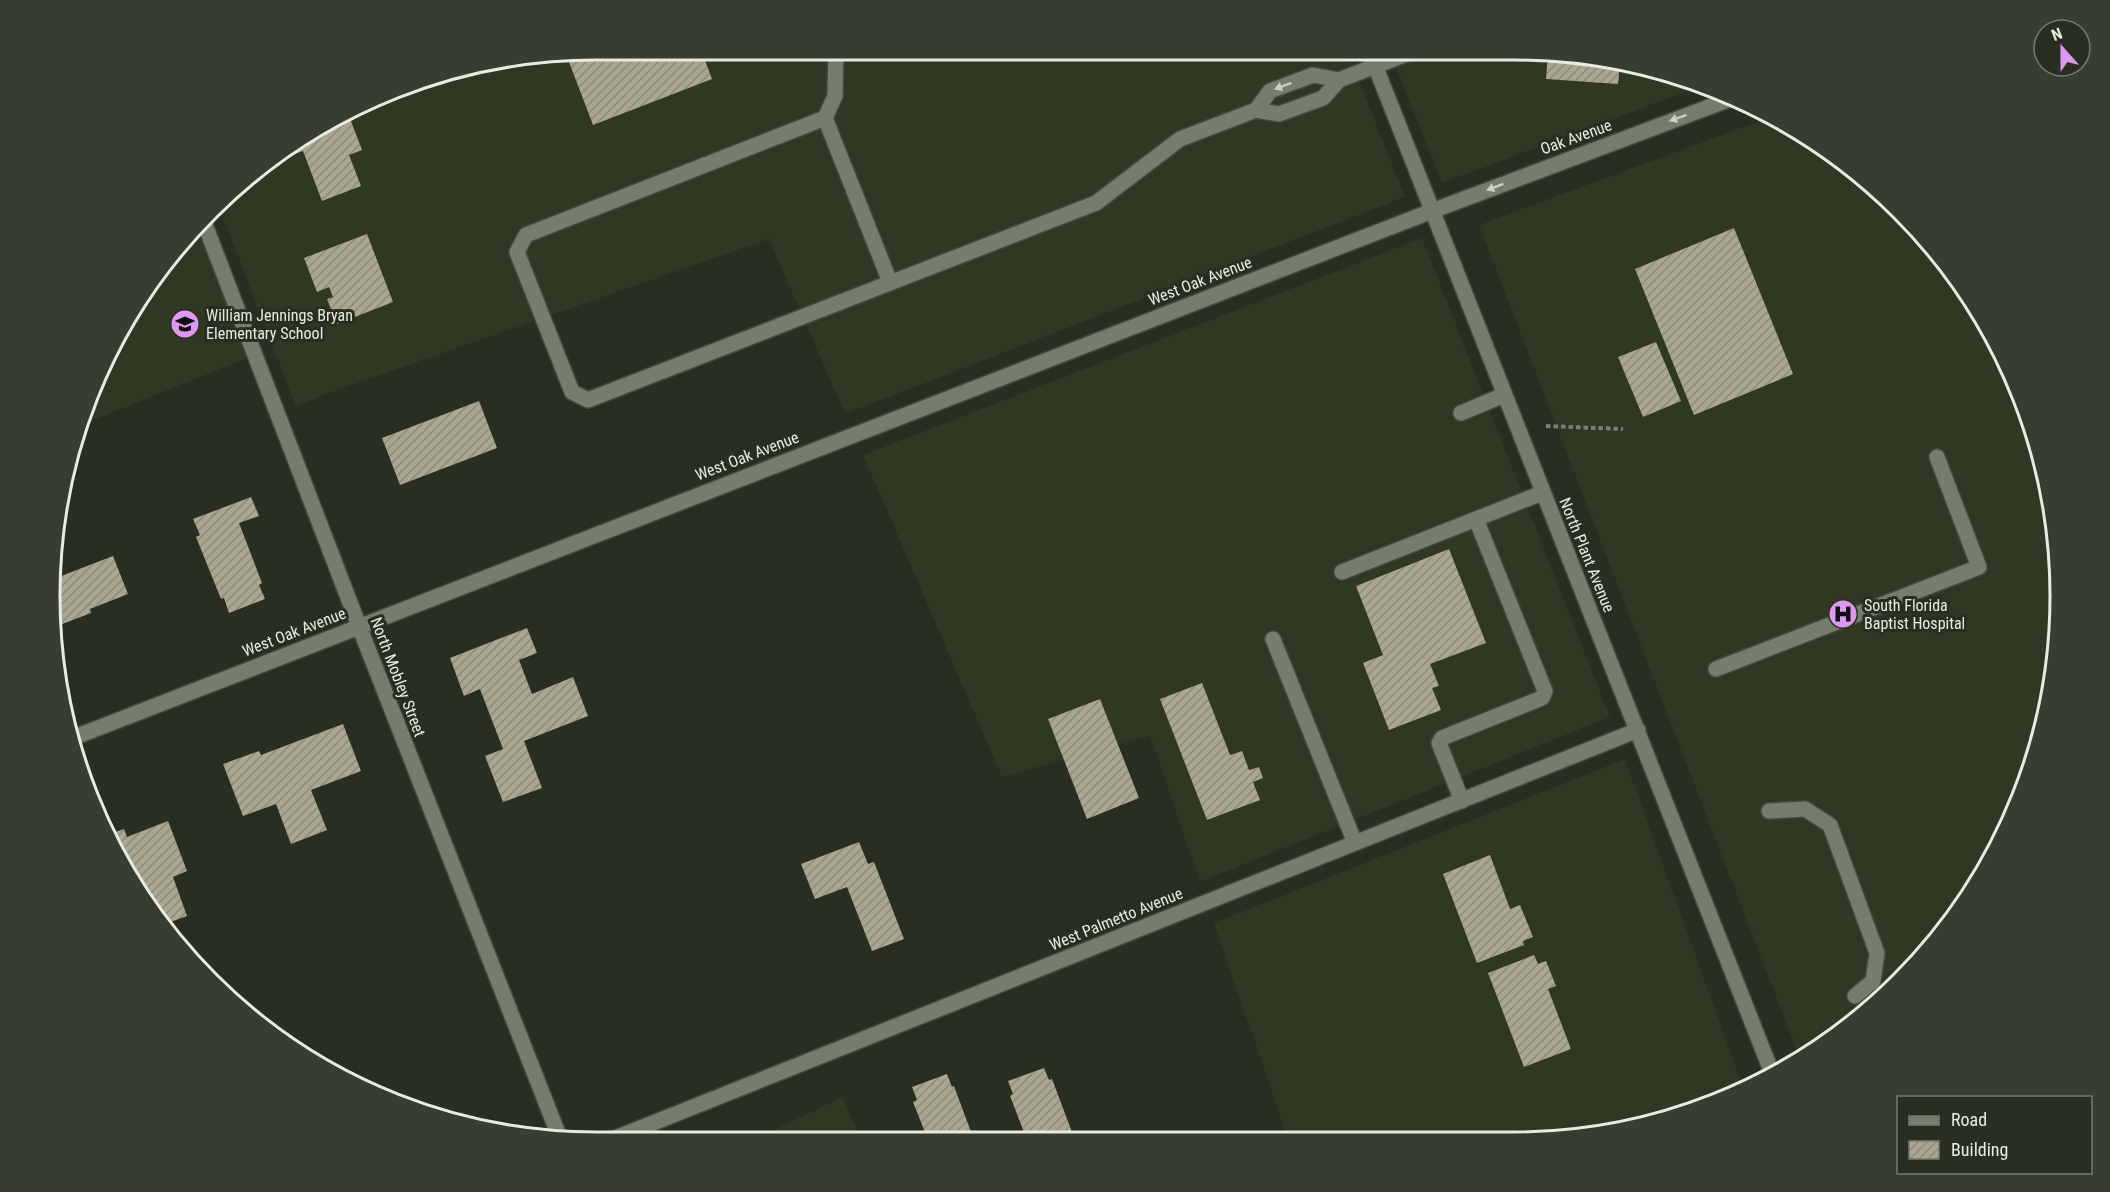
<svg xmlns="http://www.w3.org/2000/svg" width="2110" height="1192" viewBox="0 0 2110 1192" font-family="'Roboto Condensed',sans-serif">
<defs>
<pattern id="building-hatch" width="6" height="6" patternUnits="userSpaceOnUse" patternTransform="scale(1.5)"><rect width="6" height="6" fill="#aba692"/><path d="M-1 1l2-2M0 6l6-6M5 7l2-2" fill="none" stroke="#8c8a7b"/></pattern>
</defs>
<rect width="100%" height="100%" fill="#282f20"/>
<path fill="#2e3823" d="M596 50H1347L1405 197 845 414 769 239 323 395 296 407 220 209 264 162 421 78Z
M1389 50 1549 51 1689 78 1704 85 1442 183Z
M1773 116 1788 123 1875 185 1948 264 2004 355 2042 455 2059 561 2056 668 2031 772 1987 870 1901 982 1817 1051 1800 1059 1479 225Z
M205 225 255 355 81 425 142 292Z
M1422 238 1610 717 1200 882 1150 736 1002 777 863 455Z
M1625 759 1743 1087 1690 1113 1585 1138 1288 1139 1214 923Z
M843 1097 861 1140 750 1141Z"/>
<path fill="url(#building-hatch)" d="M596 50H701L712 79 593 125 566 54Z
M1548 51 1620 65 1618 84 1546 79Z
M349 116 362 150 349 155 361 186 322 201 303 151 292 155 289 149Z
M1734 228 1793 374 1694 415 1635 269Z
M367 234 393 302 337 324 327 299 333 297 329 287 317 292 304 258Z
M1656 342 1681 401 1643 417 1618 357Z
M479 401 497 448 400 485 382 438Z
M251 497 259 516 239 523 262 583 259 585 265 599 229 613 224 598 221 599 196 537 200 535 193 519Z
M1449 549 1486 643 1430 664 1439 686 1432 688 1441 710 1389 730 1363 663 1383 655 1356 586Z
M113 556 128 594 90 609 91 613 57 626 60 632 52 635 56 578Z
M527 628 537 653 519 660 532 694 573 677 588 716 524 741 542 788 503 802 485 756 503 749 480 689 464 696 450 658Z
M1202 683 1230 755 1242 751 1249 770 1259 767 1263 778 1253 782 1260 800 1207 820 1160 699Z
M1100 699 1139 798 1087 819 1048 719Z
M343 724 361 771 311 790 327 830 291 844 276 804 243 816 223 764 259 751 261 755Z
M168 821 187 871 173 877 187 916 165 924 110 834 124 829 127 837Z
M859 842 868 864 874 862 904 939 872 951 847 887 815 899 801 864Z
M1490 855 1510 909 1520 905 1533 937 1523 941 1524 945 1477 963 1443 874Z
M1534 955 1538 964 1546 961 1556 986 1548 989 1571 1049 1524 1067 1488 973Z
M1044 1068 1049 1080 1052 1079 1075 1140H1027L1010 1096 1013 1094 1008 1081Z
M947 1074 952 1087 954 1086 974 1140H928L913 1102 917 1100 912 1087Z
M755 1132 758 1141H733Z
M881 1132 884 1140H861Z"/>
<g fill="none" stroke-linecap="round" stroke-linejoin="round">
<g stroke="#444a3d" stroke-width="18">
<path id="minor" d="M836 50 835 96 825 118 526 235 517 252 572 392 588 400 1096 203 1180 139 1256 110
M1369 50 1772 1073
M1339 80 1313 75 1270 91 1256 110 1279 114 1323 98 1339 80 1417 50
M825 118 890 282
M205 225 359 626 561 1141
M1461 413 1504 395
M1342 572 1476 519
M1273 639 1355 843
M1716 669 1979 567 1937 457
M75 737 1432 211 1733 98
M1462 801 1439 743 1442 738 1542 698 1545 691 1476 519 1542 493
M1769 811 1805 809 1830 825 1877 953 1873 981 1855 996
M608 1141 1638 730"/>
</g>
<path stroke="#797f72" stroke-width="4" stroke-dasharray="4.5 3" stroke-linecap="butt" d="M1546 426 1623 429"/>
<use href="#minor" stroke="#757e6c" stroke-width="15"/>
</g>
<defs><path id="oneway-solid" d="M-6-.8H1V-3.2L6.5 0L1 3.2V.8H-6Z" transform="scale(1.5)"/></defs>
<g fill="#cad0c4">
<use href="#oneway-solid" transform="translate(1283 86) rotate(159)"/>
<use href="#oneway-solid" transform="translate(1678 118) rotate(160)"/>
<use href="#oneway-solid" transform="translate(1495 187) rotate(159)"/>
</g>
<defs>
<g id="school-disc" transform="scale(1.5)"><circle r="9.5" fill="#df98f1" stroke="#282f20"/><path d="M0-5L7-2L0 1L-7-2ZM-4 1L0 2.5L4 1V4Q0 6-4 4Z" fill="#111"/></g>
<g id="hospital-disc" transform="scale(1.5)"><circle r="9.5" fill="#df98f1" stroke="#282f20"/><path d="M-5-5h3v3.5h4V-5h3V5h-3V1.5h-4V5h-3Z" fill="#111"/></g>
</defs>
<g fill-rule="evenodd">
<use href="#school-disc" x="185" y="324"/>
<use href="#hospital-disc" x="1843" y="614"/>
</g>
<g text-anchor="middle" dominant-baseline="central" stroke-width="6" stroke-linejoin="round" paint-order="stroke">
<g font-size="16" fill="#e7ece2" stroke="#282f20">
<text transform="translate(1576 137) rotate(-20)">Oak Avenue</text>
<text transform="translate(1200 281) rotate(-21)">West Oak Avenue</text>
<text transform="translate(747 456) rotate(-21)">West Oak Avenue</text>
<text transform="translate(1587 555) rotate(68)">North Plant Avenue</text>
<text transform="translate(294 632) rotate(-21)">West Oak Avenue</text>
<text transform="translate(398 677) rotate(69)">North Mobley Street</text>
<text transform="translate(1116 919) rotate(-22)">West Palmetto Avenue</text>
</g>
<g font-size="16" fill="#e7ece2" stroke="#282f20" text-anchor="start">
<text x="206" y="315">William Jennings Bryan<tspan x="206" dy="18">Elementary School</tspan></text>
<text x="1864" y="605">South Florida<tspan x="1864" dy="18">Baptist Hospital</tspan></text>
</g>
</g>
<path d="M0 0H2110V1192H0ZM596 60H1514A536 536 0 0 1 2050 596V596A536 536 0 0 1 1514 1132H596A536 536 0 0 1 60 596V596A536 536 0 0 1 596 60Z" fill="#373e30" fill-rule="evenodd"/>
<path fill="none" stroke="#e7ece2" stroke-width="3" d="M596 60H1514A536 536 0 0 1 2050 596V596A536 536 0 0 1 1514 1132H596A536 536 0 0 1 60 596V596A536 536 0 0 1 596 60Z"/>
<rect x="1897" y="1096" width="195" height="78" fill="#282f20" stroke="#747b6e" stroke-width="1.5"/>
<rect x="1909" y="1116" width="30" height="9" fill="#757e6c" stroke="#747b6e" stroke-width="1.5"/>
<text x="1951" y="1126" font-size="18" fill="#e7ece2">Road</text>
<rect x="1909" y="1141" width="30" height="18" fill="url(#building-hatch)" stroke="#747b6e" stroke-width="1.5"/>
<text x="1951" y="1156" font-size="18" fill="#e7ece2">Building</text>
<g transform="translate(2062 48) rotate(339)"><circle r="28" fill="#282f20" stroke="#747b6e" stroke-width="1.5"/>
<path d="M0-4.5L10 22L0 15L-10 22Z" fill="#df98f1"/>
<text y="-9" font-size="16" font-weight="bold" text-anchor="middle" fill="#e7ece2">N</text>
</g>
</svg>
